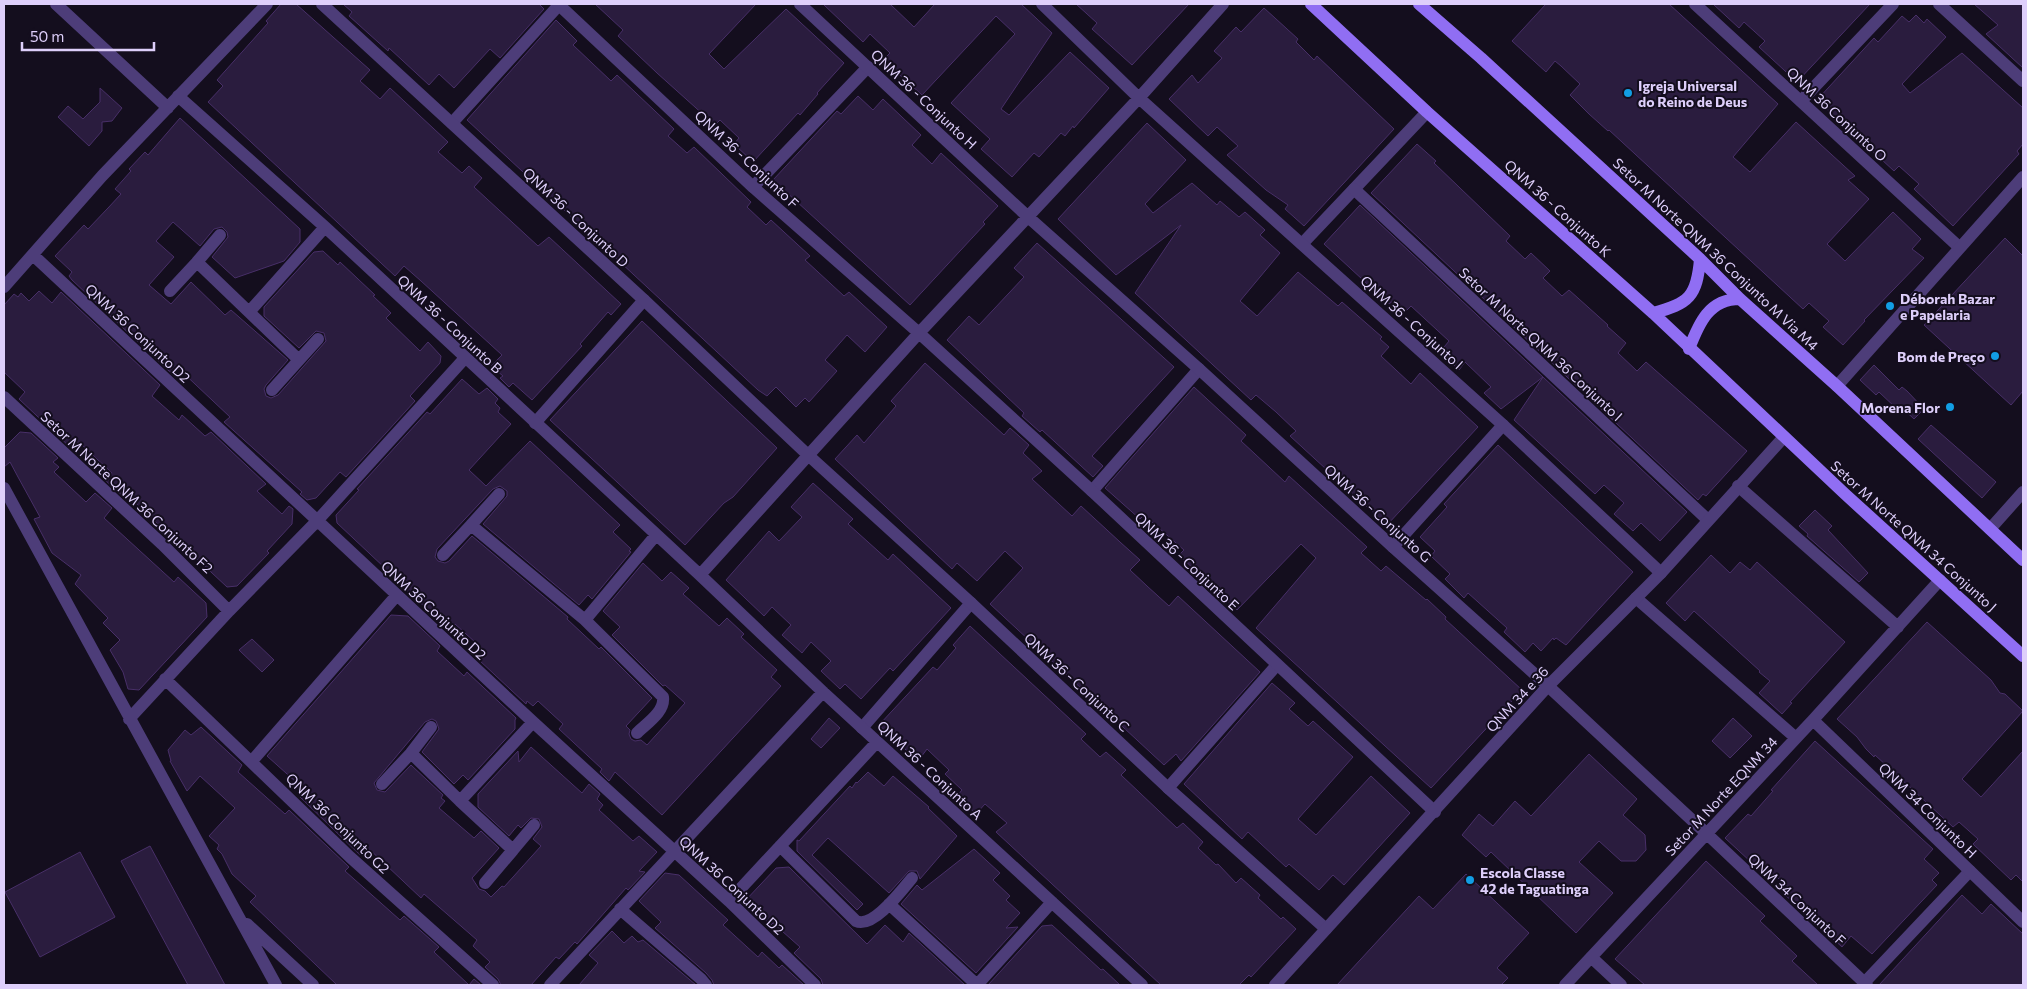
<svg xmlns="http://www.w3.org/2000/svg" width="2027" height="989" viewBox="0 0 2027 989" font-family="Commissioner,sans-serif">
<rect width="100%" height="100%" fill="#140e1e"/>
<path fill="#2a1c3e" stroke="#482f68" d="M281 4H296L370 70 360 81 380 99 390 88 448 142 438 152 462 173 469 166 482 178 474 187 538 246 549 237 621 304 611 315 608 312 580 344 582 346 532 400 513 383 509 387 500 378 503 376 491 366 502 355 421 281 404 266 395 276 208 102 223 86 217 80 268 23 266 21Z
M343 4H539L544 9 500 58 490 49 454 88 439 74 429 85 389 48 388 51 349 16 352 12Z
M595 4H756L709 54 724 69 786 9 844 63 817 93 818 94 800 115 798 113 753 162 734 144 739 138 720 120 715 125 657 73 618 36 623 30Z
M823 4H890L914 27 935 4H1021L1052 33 1001 109 1009 115 1070 52 1109 88 1074 128 1073 126 1065 136 1061 133 1039 157 1034 153 1012 177 981 149 990 139 951 103 1015 34 996 16 922 95 883 60 890 53 870 34 863 42Z
M1076 4H1189L1132 65 1092 29 1097 23Z
M1546 4H1669L1778 104 1733 157 1750 172 1796 122 1855 176 1848 180 1869 199 1827 244 1845 261 1893 212 1921 239 1912 249 1924 258 1864 320 1865 321 1843 345 1823 327 1829 321 1809 303 1803 309 1609 130 1608 131 1589 114 1570 95 1580 84 1561 66 1555 61 1546 72 1512 41Z
M1713 4H1870L1797 82 1759 47 1765 41 1744 22 1739 28Z
M1974 4H2023V68L1986 34 1998 25Z
M1264 8 1298 39 1296 42 1314 60 1317 56 1394 129 1304 226 1285 209 1288 205 1266 190 1227 155 1238 146 1217 127 1208 136 1169 99 1192 75 1198 83 1222 58 1214 51 1236 27 1241 32Z
M1916 15 1924 23 1927 19 1946 37 1902 84 1910 93 1962 53 2023 108V144L2017 151 2019 154 1953 226 1914 189 1919 184 1899 166 1894 171 1817 100 1874 38 1878 42 1902 16 1909 22Z
M556 20 577 41 573 45 611 81 617 75 674 129 668 136 687 153 694 147 751 202 747 207 766 225 771 220 810 256 805 260 844 296 849 292 887 327 865 352 847 335 825 360 837 371 809 402 805 398 796 407 776 387 767 396 758 390 467 120Z
M100 88 122 108 112 121 102 122V131L89 146 58 117 68 106 83 119 100 102Z
M858 96 873 110 883 99 921 135 912 145 932 164 941 153 998 206 983 222 985 224 910 305 773 180 837 111 841 114Z
M180 118 300 229V242L284 261 235 278 212 257 228 237 227 232 222 227 214 229 200 246 173 222 156 241 174 257 149 285 171 304 191 282 225 315 231 310 288 360 266 385 264 389 266 396 271 398 278 395 326 341 324 333 316 331 299 348 264 316V307L314 252 323 251 338 265 340 262 375 295 373 296 391 313 386 318 420 351 428 342 441 356 440 363 410 396 415 401 346 477 340 472 316 498 307 500 300 494 302 492 224 422 230 417 178 368 173 373 169 371 72 280 69 276 72 272 55 256 84 225 88 229 108 208 121 194 115 189 131 171 129 169 145 152 148 155Z
M1147 123 1186 160 1145 204 1153 213 1192 183 1217 205 1220 201 1239 217 1245 212 1265 230 1260 235 1280 253 1240 301 1257 316 1298 272 1338 306 1342 302 1382 337 1380 339 1389 347 1381 356 1411 384 1420 373 1478 427 1387 525 1290 436 1296 431 1276 412 1256 395 1251 400 1135 293 1181 225 1116 275 1058 219Z
M1417 144 1436 161 1434 163 1510 236 1506 241 1525 259 1531 253 1550 271 1543 278 1562 296 1569 290 1608 325 1607 326 1626 343 1618 353 1637 371 1646 362 1747 451 1706 496 1703 494 1698 500 1371 193Z
M1360 205 1543 377 1501 409 1484 393 1491 387 1465 362 1459 370 1440 352 1449 341 1424 318 1411 306 1406 311 1394 300 1389 304 1324 244Z
M2005 238 2023 256V391L2011 405 1924 325Z
M1037 243 1174 367 1092 456 1103 466 1093 477 1042 430 1040 432 1022 416 1024 413 947 340 969 316 979 325 1024 277 1014 268Z
M39 291 52 303 61 292 160 385 152 396 179 420 182 415 205 436 211 432 266 484 257 491 282 514 289 506 293 509 292 524 267 551 269 553 237 586 227 587 179 542 176 545 158 529 160 526 126 494 123 496 106 481 112 473 97 459 79 442 71 448 19 399 25 392 4 372V305L14 294 18 297 21 293 29 301Z
M642 321 777 448 733 497 724 503 685 545 550 420Z
M925 363 1004 435 1010 428 1029 445 1023 453 1042 471 1032 479 1072 516 1081 506 1120 542 1140 560 1130 570 1147 586 1169 606 1178 596 1260 672 1181 761 1176 754 1164 765 990 604 1023 568 1005 551 977 581 957 563 952 569 835 459 857 435 864 443 896 406 891 401Z
M1874 365 1899 390 1902 387 1907 391 1924 409 1914 419 1900 406 1897 409 1879 392 1876 395 1860 380Z
M1543 377 1687 512 1660 541 1641 523 1633 531 1614 514 1624 503 1604 485 1595 494 1514 420Z
M462 379 479 394 487 388 498 399 495 403 500 408 498 412 511 424 469 470 486 486 530 441 620 525 613 532 631 549 629 551 631 552 592 599 588 595 579 605 483 524 507 496V491L500 486 493 489 437 549 435 557 438 561 445 563 449 561 472 536 568 617 567 619 599 649 601 647 652 698 626 726 630 730 629 734 631 739 635 741 641 740 647 745 685 703 665 685 663 686 612 635 620 627 603 611 643 563 662 581 671 572 689 588 683 594 719 626 727 618 744 634 741 637 777 670 771 677 781 686 662 815 615 772 609 781 600 772 602 769 559 729 563 724 538 701 533 706 527 701 526 704 479 660 486 652 455 624 449 633 435 619H438L401 585 402 584 337 523 336 515 359 490 357 489 427 412 430 414Z
M1194 387 1246 435 1241 441 1255 454 1285 482 1289 476 1367 547 1361 553 1381 571 1386 566 1426 600 1427 599 1446 617 1445 619 1522 690 1431 788 1256 628 1316 558 1301 544 1237 610 1179 555 1184 550 1144 515 1140 519 1105 488Z
M1931 425 1996 482 1982 498 1918 439Z
M20 432 31 433 58 458 53 462 59 467 54 472 86 502 95 493 112 508 104 518 174 582 178 577 206 603 207 617 139 690 128 689 123 672 110 650 120 640 103 623 108 618 75 584 81 575 52 553 34 519 40 517 18 477 10 462 4 467V448Z
M1498 445 1633 572 1566 645 1556 638 1554 640 1553 638 1541 651 1533 643 1525 652 1504 632 1507 628 1468 593 1464 598 1445 579 1450 574 1431 556 1435 551 1420 537 1447 507 1444 504Z
M813 483 853 519 848 524 888 560 893 554 951 608 893 671 890 668 861 699 845 684 840 689 821 671 831 661 811 642 802 653 782 635 791 625 772 607 764 616 726 580 769 531 779 541 802 517 791 507Z
M1815 510 1832 526 1828 530 1868 573 1859 582 1807 536 1808 534 1799 526Z
M1711 555 1730 573 1740 562 1750 570 1757 562 1845 642 1790 702 1792 703 1782 714 1759 693 1770 681 1759 672 1760 671 1694 611 1685 621 1666 603Z
M391 615 408 616 440 646 437 651 464 676 467 672 516 718 515 720V729L468 780 463 775 454 784 422 752 439 729 436 721 432 719 425 722 374 783 377 790 385 792 411 765 443 795 441 798 445 801 439 808 474 838 481 831 499 848 472 878 479 889 485 891 491 897 502 886 504 887 541 846 533 839 542 827 539 819 531 818 521 828 518 825 509 836 478 807V794L518 751 519 762 531 747 582 793 589 784 600 794 597 799 603 805 599 810 633 841 639 836 657 852 639 871 645 872 628 890 626 888 577 944 575 942 559 959 556 957 531 985H501L498 979 485 967 490 962 473 946 477 940 424 894 421 898 367 847 360 855 300 797 306 791 267 756Z
M1927 622 1991 680 2000 693 2005 694 2023 711 1962 779 1981 797 2023 751V882L2016 875 2011 880 1973 844 1978 839 1959 822 1953 827 1875 755 1874 757 1866 749 1857 737 1837 719Z
M970 626 1086 734 1081 739 1100 757 1106 752 1126 770 1121 775 1159 811 1177 828 1183 823 1203 842 1198 848 1216 865 1218 864 1236 883 1241 878 1260 895 1258 898 1281 919 1283 917 1296 929 1251 977 1249 975 1239 985H1161L996 832 1007 823 985 804 976 814 957 796 962 790 945 774 949 770 927 749 918 761 879 725 933 667 937 670 956 648 953 645Z
M252 639 274 660 262 672 239 650Z
M1272 683 1295 703 1289 709 1308 726 1313 721 1353 757 1298 819 1316 835 1371 776 1410 813 1344 885 1333 875 1319 890 1289 864 1286 867 1248 832 1242 839 1184 784Z
M829 718 840 728 821 748 811 739Z
M1733 718 1752 736 1730 758 1712 741Z
M201 727 242 765 238 772 285 814 289 810 349 867 345 871 400 920 404 916 439 947 434 952 469 985 474 979 481 985H337L250 902 256 896 232 874 222 854 217 849 219 845 209 836 235 808 200 776 187 791 170 761H171L168 750 185 730 191 735Z
M1815 741 1933 849 1924 859 1939 873 1932 880 1937 885 1872 954 1851 936 1842 947 1783 893 1788 887 1769 870 1765 875 1725 838 1748 814 1751 816 1773 791 1771 790Z
M1589 754 1637 799 1623 815 1645 835 1646 850 1636 861H1621L1599 841 1579 862 1613 893 1576 933 1491 852 1486 857 1462 835 1479 814 1493 826 1515 801 1531 816Z
M868 772 884 786 893 776 929 807 928 808 957 836 920 879 917 871H909L889 893 828 838 812 855 863 904 857 910 797 851V840L799 841 850 786 852 788 856 782 857 783Z
M150 846 225 985H188L121 861Z
M974 849 1000 873 993 880 1010 896 1006 900 1020 913 1006 928 1018 927 976 973 901 904 917 885 922 890Z
M80 852 115 917 40 957 5 892Z
M1706 861 1765 916 1760 921 1797 956 1792 961 1818 985H1645L1615 959Z
M789 867 867 944 885 925 903 942 909 933 965 985H823L821 979 794 953 800 947 773 923 771 925 744 902 776 868Z
M665 873 679 875 728 920 723 925 758 957 762 952 779 968 782 965 804 985H714L712 980 706 973 655 928 661 922 639 901Z
M1466 874 1529 933 1497 968 1508 978 1501 985H1337L1419 896 1433 909Z
M1962 895 1982 914 1991 904 2023 934V985H1879Z
M1052 925 1101 970 1103 969 1120 985H988L1042 926Z
M612 931 624 943 632 936 638 942 643 940 696 985H579L598 963 589 955Z"/>
<g fill="none" stroke-linecap="round" stroke-linejoin="round">
<path stroke="#4d3d79" stroke-width="12" d="M1801 101 1893 4
M452 123 559 5
M753 187 868 67
M1302 244 1427 112
M535 423 644 300
M1092 491 1199 369
M1393 547 1503 425
M1548 686 1707 834
M862 728 971 603
M1168 788 1276 666
M1864 983 1970 871"/>
<path stroke="#4d3d79" stroke-width="12" d="M56 4 168 108
M322 4 644 300 808 455 971 603 1168 788 1326 929
M558 4 753 187 919 333 1092 491 1435 812
M800 4 1027 216 1199 369 1393 547 1548 686
M1042 4 1139 98 1503 425 1661 573
M1695 4 1959 247
M1939 4 2023 81
M178 96 325 227 700 575 823 692 1142 985
M1354 189 1708 520
M33 255 533 722 729 901 815 985
M197 262 220 235
M4 287 102 176 267 4
M170 291 197 262 249 312
M299 360 318 339
M272 390 299 360 249 312 325 227
M4 397 162 544 229 611
M1738 486 1898 627
M4 488 276 985
M499 494 471 525 585 620
M443 555 471 525
M700 575 919 333 1139 98 1223 4
M1636 598 1796 738
M165 679 350 857 493 985
M129 719 229 611 317 521 465 358
M1813 720 2023 922
M431 727 411 753 460 801
M637 733C647 723 665 712 663 697L585 620 656 535
M252 761 397 595
M382 784 411 753
M1707 834 1867 985
M780 846 856 921C873 929 902 890 912 878
M513 850 534 825
M485 883 513 850 460 801 533 722
M729 901 877 742
M889 904 977 985
M620 909 701 979 706 985
M247 924 313 985
M1591 957 1621 985
M550 985 823 692
M977 985 1052 902
M1565 985 1813 720 1940 580"/>
<path stroke="#4d3d79" stroke-width="12" d="M1837 386 2023 177
M1990 529 2023 492
M1275 985 1548 686 1661 573 1784 437"/>
<path stroke="#906ef3" stroke-width="12" d="M1311 4 1427 112 1653 313 1845 494 2023 656
M1419 4 1481 58 1700 259 1740 299 1837 386 2023 560
M1653 313C1689 304 1697 296 1700 259
M1689 349C1699 323 1709 299 1740 299"/>
</g>
<g fill="#129ee4" stroke="#140e1e" stroke-width="2">
<circle cx="1628" cy="93" r="5"/>
<circle cx="1890" cy="306" r="5"/>
<circle cx="1995" cy="356" r="5"/>
<circle cx="1950" cy="407" r="5"/>
<circle cx="1470" cy="880" r="5"/>
</g>
<g text-anchor="middle" dominant-baseline="central" stroke-width="4" stroke-linejoin="round" paint-order="stroke">
<g font-size="14" font-weight="bold" fill="#decffb" stroke="#140e1e" text-anchor="start">
<text x="1638" y="85">Igreja Universal<tspan x="1638" dy="16">do Reino de Deus</tspan></text>
<text x="1900" y="298">Déborah Bazar<tspan x="1900" dy="16">e Papelaria</tspan></text>
<text x="1985" y="356" text-anchor="end">Bom de Preço</text>
<text x="1940" y="407" text-anchor="end">Morena Flor</text>
<text x="1480" y="872">Escola Classe<tspan x="1480" dy="16">42 de Taguatinga</tspan></text>
</g>
<g font-size="14" fill="#decffb" stroke="#140e1e">
<text transform="translate(924 99) rotate(43)">QNM 36 - Conjunto H</text>
<text transform="translate(1837 114) rotate(43)">QNM 36 Conjunto O</text>
<text transform="translate(747 159) rotate(43)">QNM 36 - Conjunto F</text>
<text transform="translate(1558 208) rotate(42)">QNM 36 - Conjunto K</text>
<text transform="translate(576 217) rotate(43)">QNM 36 - Conjunto D</text>
<text transform="translate(1716 254) rotate(43)">Setor M Norte QNM 36 Conjunto M Via M4</text>
<text transform="translate(1412 322) rotate(42)">QNM 36 - Conjunto I</text>
<text transform="translate(450 324) rotate(43)">QNM 36 - Conjunto B</text>
<text transform="translate(138 333) rotate(43)">QNM 36 Conjunto D2</text>
<text transform="translate(1541 344) rotate(43)">Setor M Norte QNM 36 Conjunto I</text>
<text transform="translate(127 492) rotate(43)">Setor M Norte QNM 36 Conjunto F2</text>
<text transform="translate(1378 513) rotate(42)">QNM 36 - Conjunto G</text>
<text transform="translate(1914 536) rotate(42)">Setor M Norte QNM 34 Conjunto J</text>
<text transform="translate(1187 561) rotate(43)">QNM 36 - Conjunto E</text>
<text transform="translate(434 610) rotate(43)">QNM 36 Conjunto D2</text>
<text transform="translate(1077 682) rotate(43)">QNM 36 - Conjunto C</text>
<text transform="translate(1517 699) rotate(-47)">QNM 34 e 36</text>
<text transform="translate(930 770) rotate(43)">QNM 36 - Conjunto A</text>
<text transform="translate(1721 796) rotate(-47)">Setor M Norte EQNM 34</text>
<text transform="translate(1928 810) rotate(44)">QNM 34 Conjunto H</text>
<text transform="translate(338 823) rotate(44)">QNM 36 Conjunto G2</text>
<text transform="translate(732 885) rotate(43)">QNM 36 Conjunto D2</text>
<text transform="translate(1797 899) rotate(43)">QNM 34 Conjunto F</text>
</g>
</g>
<rect width="2027" height="989" fill="none" stroke="#decffb" stroke-width="10"/>
<path d="M22 42v8h132v-8" fill="none" stroke="#decffb" stroke-width="2.5"/>
<text x="30" y="42" font-size="15" fill="#decffb" stroke="#140e1e" stroke-width="4" paint-order="stroke">50 m</text>
</svg>
